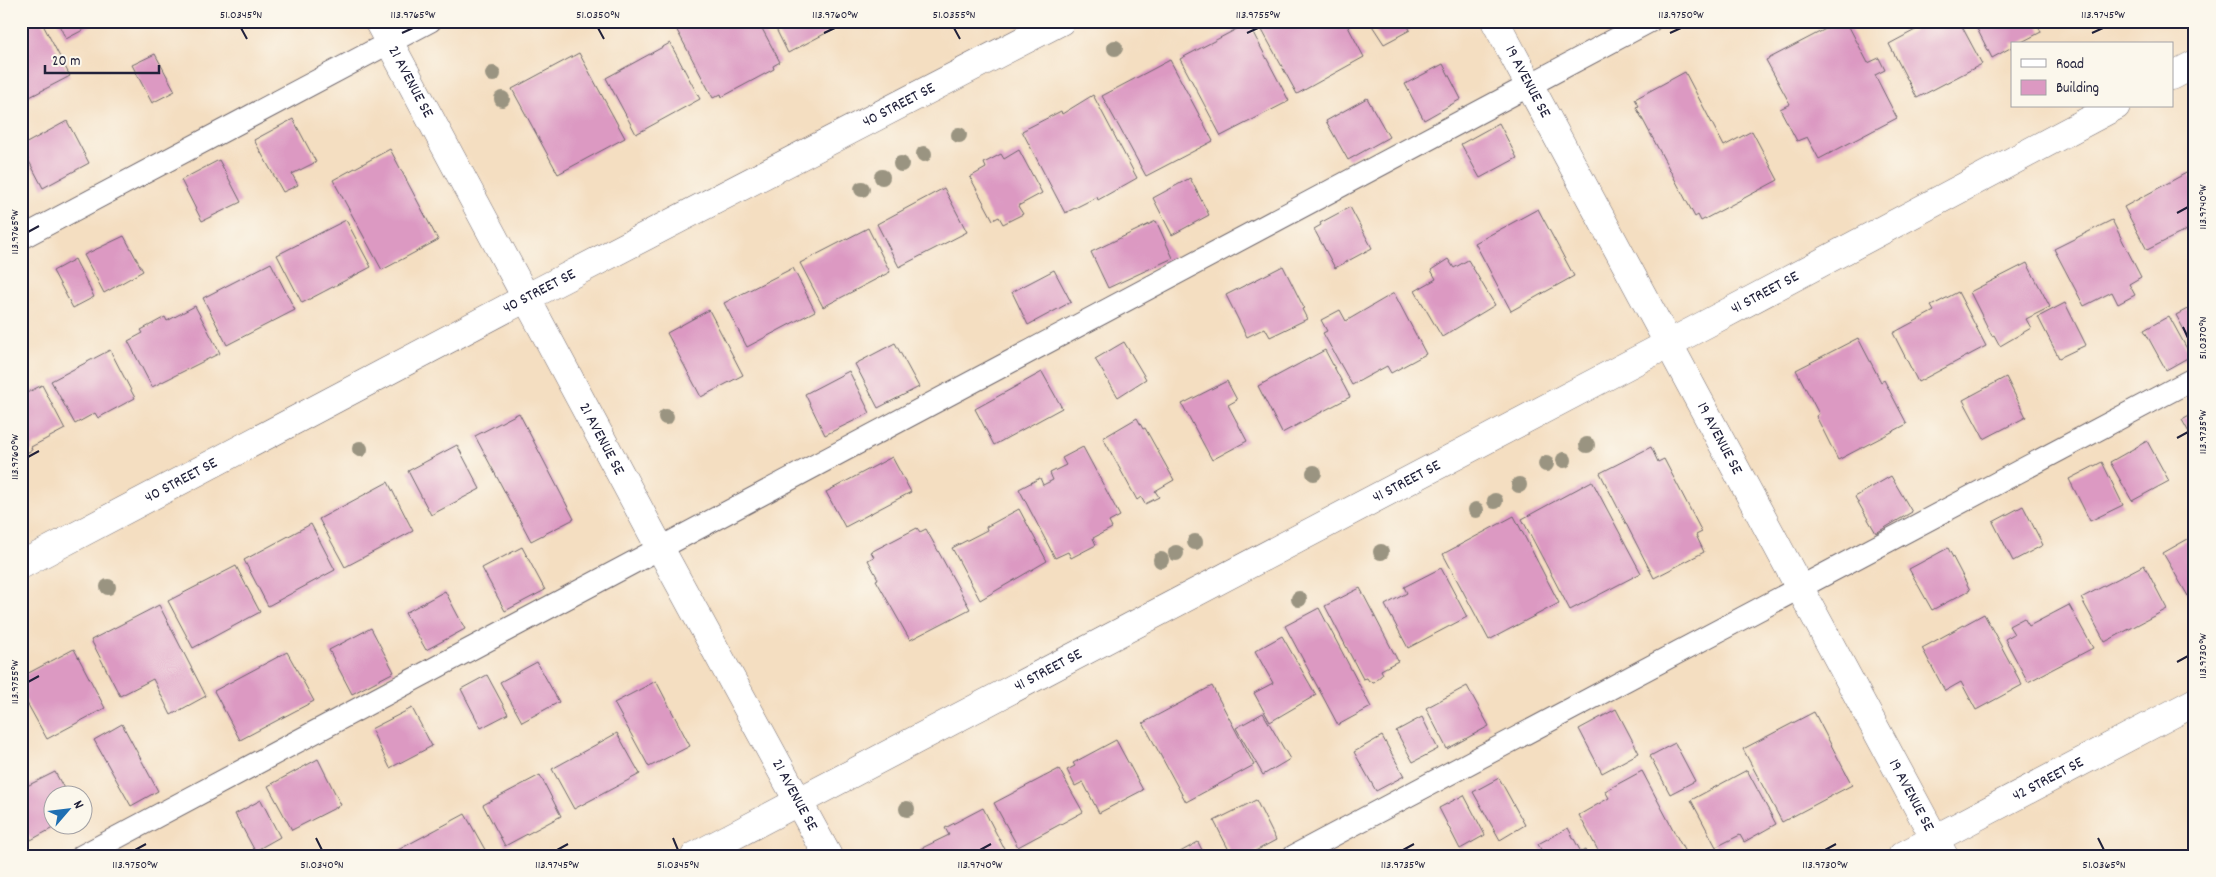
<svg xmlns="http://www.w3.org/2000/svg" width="2216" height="877" viewBox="0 0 2216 877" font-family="Dekko,sans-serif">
<rect width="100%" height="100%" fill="#fbf7ec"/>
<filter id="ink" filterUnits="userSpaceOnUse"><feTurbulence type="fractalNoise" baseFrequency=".02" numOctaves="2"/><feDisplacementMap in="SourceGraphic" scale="10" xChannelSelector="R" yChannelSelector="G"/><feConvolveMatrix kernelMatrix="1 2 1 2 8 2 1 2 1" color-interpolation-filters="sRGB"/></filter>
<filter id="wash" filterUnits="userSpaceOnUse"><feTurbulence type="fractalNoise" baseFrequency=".0096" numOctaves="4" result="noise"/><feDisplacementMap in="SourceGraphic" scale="20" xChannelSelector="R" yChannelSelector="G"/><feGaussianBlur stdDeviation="1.12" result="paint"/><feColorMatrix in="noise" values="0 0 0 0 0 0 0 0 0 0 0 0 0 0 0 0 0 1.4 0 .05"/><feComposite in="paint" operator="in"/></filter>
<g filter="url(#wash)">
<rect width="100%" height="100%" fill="#f4dec1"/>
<g id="blocks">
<path fill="#dc99c2" d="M21 21H41L70 76 24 100 21 96Z
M57 21H100L66 39Z
M672 21H758L780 62 773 66 774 69 722 97 721 94 713 98Z
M772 21H849L788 53Z
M1257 21H1345L1364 57 1297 94Z
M1369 21H1405L1410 30 1384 44Z
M1841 21H1846L1868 63 1879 58 1885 70 1875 75 1897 118 1819 159 1807 137 1797 141 1780 109 1790 104 1766 60Z
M1932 21H1959L1982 64 1917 98 1889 44Z
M1973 21H2036L2041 32 2018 44H2012V47L1992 58Z
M1248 23 1289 101 1221 136 1180 59Z
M670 43 700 99 636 134 606 78Z
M579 53 625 138 558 174 512 89Z
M155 54 175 91 152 103 132 65Z
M1170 60 1213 141 1146 176 1102 96Z
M1443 64 1461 99 1424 120 1405 84Z
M1685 72 1724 146 1752 131 1778 180 1701 221 1698 215 1695 217 1636 107 1639 106 1635 99Z
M1093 95 1137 178 1098 200 1097 197 1065 213 1022 131 1061 111 1062 114Z
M1367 98 1389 137 1348 160 1326 121Z
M293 119 316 162 292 174 298 185 283 192 254 140Z
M67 121 89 163 43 188 21 146Z
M1499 123 1517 158 1480 178 1461 144Z
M390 149 438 240 382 270 333 180Z
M1019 150 1042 193 1018 206 1023 214 1003 224 999 217 993 220 970 177 986 168 984 163 1001 154 1004 159Z
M219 160 241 202 202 221 181 180Z
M2188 172 2195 185V223L2190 226 2191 228 2147 250 2124 207Z
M1190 178 1209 215 1172 235 1153 198Z
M944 188 967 232 899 267 877 224Z
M1350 207 1372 248 1335 268 1314 229 1321 225 1320 223Z
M1538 209 1574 276 1511 311 1475 243Z
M346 220 371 267 302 303 277 255Z
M2112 220 2141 277 2129 284 2135 295 2118 304 2112 292 2084 306 2054 249Z
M1156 221 1173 258 1108 288 1091 252Z
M868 228 890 272 823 307 800 263Z
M124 236 143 271 104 293 84 255Z
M75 259 94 297 73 308 53 271Z
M1448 259 1454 268 1468 260 1495 305 1442 337 1415 291 1436 279 1431 270Z
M271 263 295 310 227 345 203 298Z
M2027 263 2050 307 2026 319 2031 328 2000 346 1994 335 1992 336 1970 292Z
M1283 266 1304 308 1302 309 1307 319 1270 337 1265 328 1247 337 1226 295Z
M793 268 815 311 747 347 724 303Z
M1054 270 1071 302 1028 325 1012 292Z
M1958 292 1986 346 1918 382 1893 333 1934 311 1931 306Z
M1394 293 1426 354 1391 373 1387 366 1352 385 1323 333 1327 331 1321 320 1340 310 1346 321Z
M2065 303 2086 345 2059 358 2038 317Z
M2195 305V350L2176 315Z
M195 306 220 353 152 387 128 341 143 333 141 330 165 317 167 321Z
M709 310 743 375 701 397 667 333Z
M2169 316 2191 356 2166 370 2144 330Z
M1858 338 1881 382 1884 380 1907 424 1838 460 1816 416 1819 414 1796 370Z
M1124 342 1146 379 1118 397 1095 359Z
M895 343 919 387 878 408 855 364Z
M110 350 135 398 98 418 95 413 75 424 51 381Z
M1325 350 1350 397 1282 433 1258 386Z
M849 371 870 413 825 435 805 394Z
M1042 372 1062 408 994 445 975 409Z
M2006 377 2026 417 1984 439 1963 400Z
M1227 381 1237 400 1228 405 1247 441 1212 460 1182 404Z
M42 385 65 429 31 447 32 450 21 456V396Z
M519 413 574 519 531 541 475 436Z
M2195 413V443L2182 420Z
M1137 418 1143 429 1145 428 1174 480 1155 491 1159 497 1145 504 1141 497 1137 500 1103 438Z
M2147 441 2169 481 2132 501 2110 462Z
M457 445 480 489 431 515 408 471Z
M1083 447 1120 516 1109 522 1112 528 1093 538 1096 545 1071 558 1068 552 1055 558 1019 489 1040 478 1043 485 1053 480 1050 473 1066 465 1062 458Z
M1651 447 1658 462 1664 459 1702 532 1696 535 1704 552 1654 578 1600 473Z
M892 457 911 492 845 527 826 492Z
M2102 462 2123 505 2090 521 2069 479Z
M1891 476 1912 512 1876 533 1855 497Z
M1592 481 1641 573 1570 610 1522 519Z
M388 482 413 531 345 567 319 519Z
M2023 506 2043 545 2013 561 1993 522Z
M1019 509 1047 561 980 600 952 548 987 530 986 527Z
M1514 516 1559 603 1489 640 1443 554Z
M311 524 335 570 268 606 244 560Z
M917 528 920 532 926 529 970 609 910 640 876 580 878 579 868 560 874 557 871 552Z
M2195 535V592L2188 596 2163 553Z
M522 547 545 590 505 611 482 568Z
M1948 548 1970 590 1932 610 1909 569Z
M2144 565 2167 609 2105 642 2081 598Z
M236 566 260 612 193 648 168 601Z
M1441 568 1467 617 1408 648 1385 605 1407 593 1404 587Z
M1360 588 1398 661 1381 670 1383 674 1374 682 1369 681 1367 678 1363 679 1325 606Z
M445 591 465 629 426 650 405 613Z
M159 605 206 696 171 715 153 679 120 696 91 640Z
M2069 605 2093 648 2028 682 2005 639 2014 634 2009 626 2024 618 2029 626Z
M1319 608 1371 707 1338 725 1285 626Z
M1984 614 2022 685 1976 710 1961 682 1945 691 1922 648Z
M371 628 394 672 352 694 329 650Z
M1282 636 1316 695 1270 722 1254 693 1273 683 1255 651Z
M74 649 105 708 47 739 21 692V677Z
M287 652 314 701 240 740 214 691Z
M537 662 559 702 522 722 500 682Z
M487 675 508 714 481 728 461 689Z
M656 681 690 746 649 767 614 703Z
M1212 686 1254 765 1186 802 1143 723Z
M1467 686 1489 726 1447 749 1426 708Z
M412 708 432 746 390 768 371 729Z
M1616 709 1639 753 1602 773 1579 729Z
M1814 712 1852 785 1782 822 1743 749Z
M1263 713 1290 759 1263 775 1236 728Z
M1422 717 1438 749 1413 762 1396 731Z
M122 724 158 791 131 806 94 740Z
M617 733 640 774 574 809 552 769Z
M1382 736 1404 776 1376 791 1354 752Z
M1116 740 1143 790 1099 813 1083 782 1075 786 1067 770 1075 766 1073 763Z
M1675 743 1695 781 1670 794 1650 756Z
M318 759 341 805 292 830 268 786Z
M1059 769 1083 812 1018 847 994 803Z
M1747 770 1776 824 1744 842 1740 835 1716 847 1691 800Z
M1642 771 1686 854 1682 856H1601L1579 815 1609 798 1605 791Z
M55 772 67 794H52V824H60L31 840 21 822V789Z
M540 775 561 816 505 846 483 805Z
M1499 778 1525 825 1500 840 1473 792Z
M1464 795 1485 835 1460 849 1439 808Z
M261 800 280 837 255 851 235 814Z
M1256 800 1276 840 1246 856H1232L1214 821Z
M983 808 1008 856H923L920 849 949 835 945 828Z
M465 814 488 855 402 856 398 850Z
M1568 828 1581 852 1585 850 1588 856H1544L1538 844Z
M1198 842 1205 856H1173Z"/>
</g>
</g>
<g filter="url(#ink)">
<use href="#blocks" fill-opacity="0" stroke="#6c646a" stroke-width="1"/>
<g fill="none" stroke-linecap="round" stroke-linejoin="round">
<g stroke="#6c646a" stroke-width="24">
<path id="lane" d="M21 238 430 21
M82 856 1650 21
M1294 856 2195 378"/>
</g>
<g stroke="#6c646a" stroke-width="29">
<g id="street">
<path id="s1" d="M378 21 660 548 828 856"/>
<path id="s2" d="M1495 21 1944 856"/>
<path d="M2172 76 2195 64"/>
<path id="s3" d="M21 565 526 298 1061 21"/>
<path id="s4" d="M695 856 1706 324 2116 106"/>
<path id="s5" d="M1902 856 2195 702"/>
</g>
</g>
<use href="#lane" stroke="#fff" stroke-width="22"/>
<use href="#street" stroke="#fff" stroke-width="28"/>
</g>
<g fill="#9a9481">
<circle cx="1115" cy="48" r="8"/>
<circle cx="493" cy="74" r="8"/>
<circle cx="502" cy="99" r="8"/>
<circle cx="959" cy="135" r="8"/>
<circle cx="924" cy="154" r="8"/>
<circle cx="901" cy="164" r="8"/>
<circle cx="882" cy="177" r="8"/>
<circle cx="862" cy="189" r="8"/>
<circle cx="666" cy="417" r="8"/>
<circle cx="1587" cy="445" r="8"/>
<circle cx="360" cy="449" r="8"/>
<circle cx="1564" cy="460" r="8"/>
<circle cx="1546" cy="464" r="8"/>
<circle cx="1314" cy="473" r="8"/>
<circle cx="1519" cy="485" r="8"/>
<circle cx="1495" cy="501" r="8"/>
<circle cx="1476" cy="510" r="8"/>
<circle cx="1195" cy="542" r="8"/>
<circle cx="1381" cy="552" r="8"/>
<circle cx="1176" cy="553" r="8"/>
<circle cx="1161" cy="560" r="8"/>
<circle cx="108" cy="587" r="8"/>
<circle cx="1299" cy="599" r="8"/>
<circle cx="907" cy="809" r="8"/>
</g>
</g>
<path fill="none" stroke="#22223b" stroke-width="2" d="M241 28 247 39M598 28 604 39M954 28 960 39M402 33 413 28M824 33 835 28M1247 33 1258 28M1670 33 1681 28M2092 33 2103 28M2177 213 2188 207M28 232 39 226M2183 327 2188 338M2177 438 2188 432M28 457 39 451M2177 662 2188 656M28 682 39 676M316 838 322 850M673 838 678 850M2098 838 2104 850M135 850 146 844M557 850 568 844M980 850 991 844M1403 850 1414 844M1825 850 1836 844"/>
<g text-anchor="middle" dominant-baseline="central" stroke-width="5" stroke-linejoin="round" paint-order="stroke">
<g font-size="16" fill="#22223b" stroke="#fbf7ec">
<text stroke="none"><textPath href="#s1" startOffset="69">21 AVENUE SE</textPath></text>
<text stroke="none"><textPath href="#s2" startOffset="69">19 AVENUE SE</textPath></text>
<text stroke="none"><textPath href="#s3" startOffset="991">40 STREET SE</textPath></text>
<text stroke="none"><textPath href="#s3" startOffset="586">40 STREET SE</textPath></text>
<text stroke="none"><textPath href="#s4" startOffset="1209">41 STREET SE</textPath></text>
<text stroke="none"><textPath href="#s1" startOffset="474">21 AVENUE SE</textPath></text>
<text stroke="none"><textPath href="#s2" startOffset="474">19 AVENUE SE</textPath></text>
<text stroke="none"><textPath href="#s3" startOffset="181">40 STREET SE</textPath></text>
<text stroke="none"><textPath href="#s4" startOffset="804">41 STREET SE</textPath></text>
<text stroke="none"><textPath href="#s4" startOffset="399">41 STREET SE</textPath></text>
<text stroke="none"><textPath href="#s5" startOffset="165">42 STREET SE</textPath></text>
<text stroke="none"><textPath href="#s1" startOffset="879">21 AVENUE SE</textPath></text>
<text stroke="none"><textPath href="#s2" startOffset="879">19 AVENUE SE</textPath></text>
</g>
</g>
<rect width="2216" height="877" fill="none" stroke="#fbf7ec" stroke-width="55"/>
<rect x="2011" y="42" width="162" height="65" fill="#fbf7ec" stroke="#a4a2a5"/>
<rect x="2021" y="59" width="25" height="8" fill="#ffffff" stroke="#a4a2a5"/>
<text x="2056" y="68" font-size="15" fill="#22223b">Road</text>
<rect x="2021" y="80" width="25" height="15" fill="#dc99c2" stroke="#a4a2a5"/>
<text x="2056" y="92" font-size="15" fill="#22223b">Building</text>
<g transform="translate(68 810) rotate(62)"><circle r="24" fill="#fbf7ec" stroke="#a4a2a5"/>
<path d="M0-4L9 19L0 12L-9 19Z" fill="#1f6fb2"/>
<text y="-8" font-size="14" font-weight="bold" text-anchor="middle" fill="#22223b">N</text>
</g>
<path d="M45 65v8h114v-8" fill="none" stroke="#22223b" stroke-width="2.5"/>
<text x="52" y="65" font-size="15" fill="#22223b" stroke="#fbf7ec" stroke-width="4" paint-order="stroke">20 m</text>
<rect x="28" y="28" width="2160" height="822" fill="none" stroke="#22223b" stroke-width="2"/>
<g font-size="12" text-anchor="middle" fill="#22223b">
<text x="241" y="18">51.0345°N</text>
<text x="413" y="18">113.9765°W</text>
<text x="598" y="18">51.0350°N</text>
<text x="835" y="18">113.9760°W</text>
<text x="954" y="18">51.0355°N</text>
<text x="1258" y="18">113.9755°W</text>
<text x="1681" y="18">113.9750°W</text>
<text x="2103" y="18">113.9745°W</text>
<text transform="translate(2202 207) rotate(-90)" y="4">113.9740°W</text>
<text transform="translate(14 232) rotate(-90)" y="4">113.9765°W</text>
<text transform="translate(2202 338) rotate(-90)" y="4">51.0370°N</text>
<text transform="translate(2202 432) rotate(-90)" y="4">113.9735°W</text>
<text transform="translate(14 457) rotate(-90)" y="4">113.9760°W</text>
<text transform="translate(2202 656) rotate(-90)" y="4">113.9730°W</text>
<text transform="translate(14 682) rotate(-90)" y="4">113.9755°W</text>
<text x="135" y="868">113.9750°W</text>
<text x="322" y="868">51.0340°N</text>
<text x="557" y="868">113.9745°W</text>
<text x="678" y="868">51.0345°N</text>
<text x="980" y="868">113.9740°W</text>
<text x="1403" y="868">113.9735°W</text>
<text x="1825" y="868">113.9730°W</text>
<text x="2104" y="868">51.0365°N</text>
</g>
</svg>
